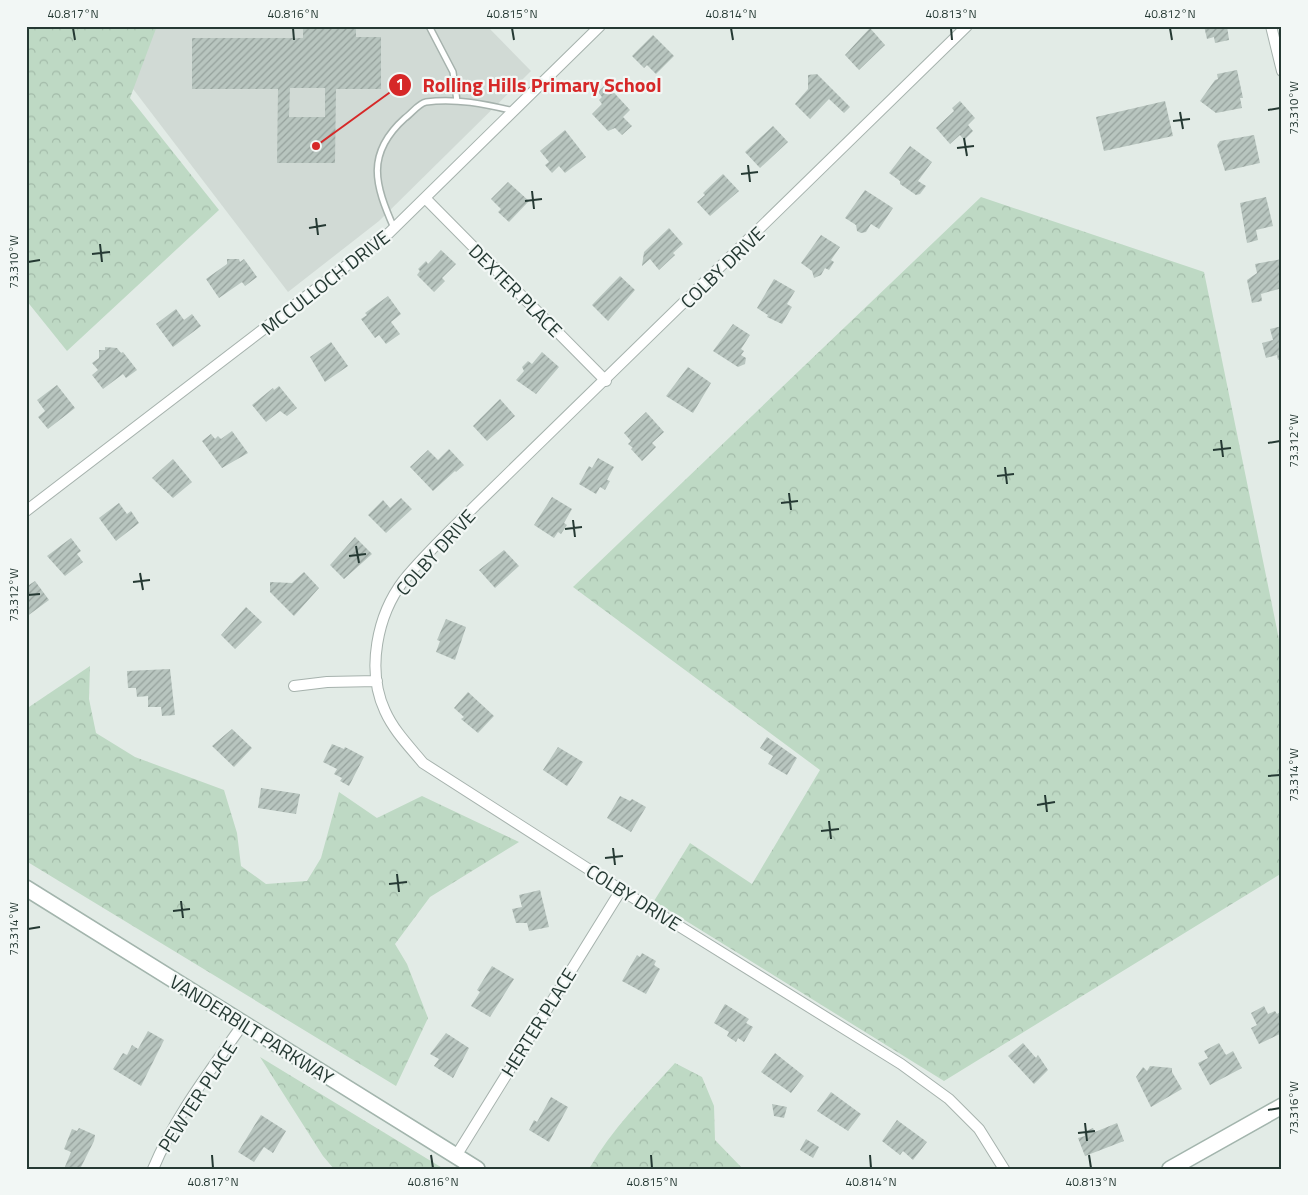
<svg xmlns="http://www.w3.org/2000/svg" width="1308" height="1195" viewBox="0 0 1308 1195" font-family="'Titillium Web',sans-serif">
<defs>
<pattern id="forest-crowns" width="20" height="18" patternUnits="userSpaceOnUse" patternTransform="scale(1.25)"><rect width="20" height="18" fill="#bed9c4"/><path d="M2 6a3 3 0 1 1 6 0M12 15a3 3 0 1 1 6 0" fill="none" stroke="#a3bba9"/></pattern>
<pattern id="building-hatch" width="6" height="6" patternUnits="userSpaceOnUse" patternTransform="scale(1.25)"><rect width="6" height="6" fill="#b8c5bf"/><path d="M-1 1l2-2M0 6l6-6M5 7l2-2" fill="none" stroke="#95a19c"/></pattern>
</defs>
<rect width="100%" height="100%" fill="#e2ebe6"/>
<path fill="#d1dad5" d="M85 26H487L531 71 379 221 288 292Z"/>
<path fill="url(#forest-crowns)" d="M26 26H157L130 98 219 210 67 351 26 300Z
M981 197 1204 272 1282 654V873L944 1081 654 901 690 843 752 884 820 770 573 587Z
M90 666 89 699 96 733 135 757 224 790 237 833 241 866 266 884 307 881 321 858 339 792 377 818 422 796 519 842 430 897 395 944 407 964 428 1018 396 1086 26 861V709Z
M260 1057 444 1169H334L323 1156Z
M675 1063 702 1077 714 1106 715 1140 743 1169H589C612 1129 644 1097 675 1063Z"/>
<path fill="url(#building-hatch)" fill-rule="evenodd" d="M303 26H356V37H381V89H336L335 163H277L278 89H192V38H303ZM290 88H325V117H289Z
M1204 26H1227L1229 40 1215 43 1214 37 1207 39Z
M870 28 885 45 859 70 845 55Z
M653 35 674 56 656 74 647 65 644 68 632 56Z
M1237 70 1243 98H1240L1242 108 1216 113 1200 101 1215 80 1218 79 1217 74Z
M817 74 850 107 844 113 829 99 810 119 795 104 808 89V75Z
M606 84 630 110 623 117 632 126 622 135 615 128 608 131 592 114 602 104 599 100 602 97 598 92Z
M960 101 975 118 968 125 973 131 964 140 960 135 950 144 936 128 954 111 952 108Z
M1165 101 1173 136 1104 151 1096 117Z
M773 126 788 142 760 168 745 152Z
M565 130 586 157 565 173 559 166 552 173 545 165 549 162 540 151Z
M1254 135 1260 163 1225 171 1217 145 1220 141Z
M910 146 932 162 918 181 926 186 920 194 916 195 900 184V181L889 173Z
M723 174 739 191 710 216 697 202 705 195 703 193Z
M508 182 529 201 509 222 498 212 501 209 491 199Z
M865 190 893 208 879 229 871 224 866 232 861 233 857 231 856 225 845 218Z
M1266 197 1273 226 1256 230 1258 240 1247 243 1240 203Z
M669 228 683 244 673 253 675 255 659 270 650 259 642 266 644 252Z
M821 235 840 247 831 260 834 262 829 270 825 268 821 275 814 278 812 271 801 263Z
M441 250 456 264 442 278 445 281 434 292 417 275 420 271 418 269 426 261 428 264Z
M227 259H239L240 262 244 259 257 277 245 286 242 282 219 298 206 279 227 264Z
M1282 259V288L1261 294 1262 301 1252 303 1247 280 1257 273 1255 264Z
M620 276 635 290 608 321 592 305Z
M774 279 795 291 787 304 792 307 782 324 767 317 768 315 757 308Z
M388 296 401 314 391 322 400 334 386 344 379 335 375 338 361 319 367 315 365 313Z
M176 309 184 320 192 314 201 326 173 347 156 324Z
M733 324 750 335 741 349 744 351 741 355 746 358 745 364 738 367 713 351Z
M1282 326V359L1278 360 1277 355 1266 358 1262 343 1273 340 1270 329Z
M331 342 348 366 325 382 310 357Z
M105 347 117 348 121 353 123 352 137 370 126 378 123 374 103 389 92 375 98 370 92 363 99 358V350H105Z
M542 352 559 367 536 394 516 380 524 371 522 367 528 361 532 364Z
M688 367 711 383 693 413 666 396Z
M57 385 75 408 48 429 38 417 45 411 37 400Z
M279 386 297 408 287 416 280 411 266 422 252 405 273 388 274 390Z
M500 399 515 416 487 441 473 426Z
M646 412 664 432 652 443 656 447 642 461 631 449 633 448 628 444 631 441 624 433Z
M232 431 248 453 222 468 202 441 211 434 215 439 218 436 221 439Z
M449 449 464 465 456 472 455 471 433 491 410 467 428 450 438 460Z
M598 458 614 467 607 480 610 481 605 490 600 487 596 494 579 484 589 466 592 468Z
M173 459 192 482 173 498 152 478Z
M552 497 572 509 564 523 567 525 561 534 558 532 554 538 534 525Z
M401 498 412 509 386 533 368 515 383 500 390 508Z
M119 503 127 514 131 511 139 523 116 541 99 518Z
M355 537 372 554 344 579 330 565Z
M71 538 81 551 77 554 83 562 65 576 47 556Z
M504 550 519 566 495 588 479 570Z
M304 572 319 588 294 616 270 592V582L292 583Z
M35 581 49 600 26 617V587Z
M246 607 262 622 235 649 221 635Z
M446 619 466 627 455 660 436 652 440 641 437 640Z
M170 669 175 715 162 716 161 707H148V696L137 697 136 688H128L127 671Z
M468 692 494 716 478 733 461 719 464 717 454 708Z
M232 729 252 748 234 767 212 746Z
M767 737 797 758 787 775 768 764 773 756 760 748Z
M332 744 344 749 345 747 364 757 349 786 340 781 342 778 334 774 337 769 323 762Z
M558 747 583 762 567 786 543 770Z
M261 788 300 794 296 814 258 808Z
M620 796 630 801 632 799 646 807 631 832 607 818Z
M540 890 549 927 529 931 527 923H516L512 909 522 907 519 895Z
M642 953 656 961 654 965 660 969 646 994 622 981 637 955 640 957Z
M492 966 514 979 490 1017 471 1006 480 992 477 990Z
M725 1004 749 1019 746 1023 753 1027 744 1042 738 1038 736 1042 727 1036 729 1032 714 1023Z
M1264 1006 1268 1014 1275 1011 1277 1014 1282 1011V1033L1259 1044 1251 1028 1257 1025 1251 1013Z
M148 1031 164 1040 141 1086 113 1069 123 1053 127 1055 132 1045 138 1049Z
M446 1033 469 1048 453 1078 434 1066 439 1059 430 1054Z
M1023 1043 1036 1058 1038 1055 1048 1070 1034 1084 1008 1056Z
M1219 1043 1226 1055 1233 1051 1242 1068 1210 1085 1198 1063 1208 1058 1204 1051Z
M775 1053 804 1076 791 1093 761 1072Z
M1150 1066 1172 1068V1072L1182 1089 1151 1107 1136 1077 1143 1067 1147 1071Z
M831 1092 861 1114 848 1131 817 1111Z
M551 1097 568 1107 549 1142 529 1130 534 1120 537 1122Z
M772 1104 787 1107 784 1118 774 1116Z
M261 1115 286 1131 273 1153 264 1147 254 1162 238 1152Z
M897 1120 927 1142 913 1160 903 1151 900 1155 882 1141Z
M1117 1123 1124 1141 1085 1156 1078 1138 1085 1136 1084 1132 1093 1128 1095 1132Z
M79 1128 95 1135 94 1141 80 1169H64L71 1152 64 1149 72 1129 77 1131Z
M806 1139 819 1147 813 1158 800 1150Z"/>
<g fill="none" stroke-linecap="round" stroke-linejoin="round">
<g stroke="#a6b2ad" stroke-width="8">
<path id="lane" d="M429 26 453 72 457 101
M394 228C375 185 365 154 405 118 411 114 419 103 426 102 456 98 485 104 514 111"/>
</g>
<g stroke="#a6b2ad" stroke-width="12">
<path id="street" d="M967 26 478 503C453 528 426 553 404 580 377 615 366 670 385 711 394 731 409 746 423 763L621 890 901 1064 949 1099 979 1129 1004 1169
M1271 26 1282 71
M426 199 606 381
M26 511 389 233 600 26
M294 686 327 682 377 681
M456 1156 621 890
M153 1169C175 1116 211 1070 243 1024"/>
</g>
<g stroke="#a3b5ad" stroke-width="18">
<path id="secondary" d="M26 888 477 1169
M1170 1169 1282 1106"/>
</g>
<use href="#lane" stroke="#fff" stroke-width="5"/>
<use href="#street" stroke="#fff" stroke-width="10"/>
<use href="#secondary" stroke="#fff" stroke-width="15"/>
</g>
<path fill="none" stroke="#253933" stroke-width="2" d="M73 28 75 40M293 28 294 40M512 28 514 40M731 28 733 40M951 28 952 40M1170 28 1172 40M1268 110 1280 108M1180 112 1183 129M1173 121 1190 119M964 138 967 156M957 148 974 146M748 165 750 182M741 174 758 172M532 191 534 209M525 201 542 199M316 218 318 235M309 228 326 225M100 244 102 262M92 254 110 252M28 262 40 260M1221 440 1223 457M1268 443 1280 441M1213 450 1231 448M1005 467 1007 484M997 476 1014 474M789 493 791 510M781 503 798 501M573 520 575 537M565 529 582 527M356 546 359 563M349 556 366 554M140 573 143 590M133 582 150 580M28 595 40 594M1268 776 1280 775M1045 795 1047 812M1037 805 1055 802M829 821 831 839M821 831 839 829M613 848 615 865M605 858 623 856M397 874 399 892M389 884 407 882M181 901 183 918M173 911 190 909M28 929 40 927M1268 1110 1280 1108M1085 1123 1087 1141M1078 1133 1095 1131M212 1155 213 1168M431 1155 433 1168M651 1155 652 1168M870 1155 871 1168M1089 1155 1091 1168"/>
<g text-anchor="middle" dominant-baseline="central" stroke-width="4.5" stroke-linejoin="round" paint-order="stroke">
<g font-size="19" fill="#253933" stroke="#f2f7f5">
<text transform="translate(722 267) rotate(-44)">COLBY DRIVE</text>
<text transform="translate(325 282) rotate(-38)">MCCULLOCH DRIVE</text>
<text transform="translate(516 290) rotate(45)">DEXTER PLACE</text>
<text transform="translate(435 552) rotate(-48)">COLBY DRIVE</text>
<text transform="translate(634 897) rotate(32)">COLBY DRIVE</text>
<text transform="translate(538 1022) rotate(-58)">HERTER PLACE</text>
<text transform="translate(252 1029) rotate(32)">VANDERBILT PARKWAY</text>
<text transform="translate(197 1096) rotate(-57)">PEWTER PLACE</text>
</g>
</g>
<path fill="none" stroke="#d62828" stroke-width="2" d="M316 146L400 85"/>
<g fill="#d62828" stroke="#f2f7f5" stroke-width="2">
<circle cx="316" cy="146" r="5"/>
<circle cx="400" cy="85" r="12"/>
</g>
<g font-size="15" text-anchor="middle" font-weight="bold" fill="#fff">
<text x="400" y="90">1</text>
</g>
<g font-size="20" text-anchor="middle" font-weight="bold" fill="#d62828" stroke="#f2f7f5" stroke-width="4.5" stroke-linejoin="round" paint-order="stroke">
<text x="542" y="92">Rolling Hills Primary School</text>
</g>
<rect width="1308" height="1195" fill="none" stroke="#f2f7f5" stroke-width="55"/>
<rect x="28" y="28" width="1252" height="1140" fill="none" stroke="#253933" stroke-width="2"/>
<g font-size="12" text-anchor="middle" fill="#253933">
<text x="73" y="18">40.817°N</text>
<text x="293" y="18">40.816°N</text>
<text x="512" y="18">40.815°N</text>
<text x="731" y="18">40.814°N</text>
<text x="951" y="18">40.813°N</text>
<text x="1170" y="18">40.812°N</text>
<text transform="translate(1294 108) rotate(-90)" y="4">73.310°W</text>
<text transform="translate(14 262) rotate(-90)" y="4">73.310°W</text>
<text transform="translate(1294 441) rotate(-90)" y="4">73.312°W</text>
<text transform="translate(14 595) rotate(-90)" y="4">73.312°W</text>
<text transform="translate(1294 775) rotate(-90)" y="4">73.314°W</text>
<text transform="translate(14 929) rotate(-90)" y="4">73.314°W</text>
<text transform="translate(1294 1108) rotate(-90)" y="4">73.316°W</text>
<text x="213" y="1186">40.817°N</text>
<text x="433" y="1186">40.816°N</text>
<text x="652" y="1186">40.815°N</text>
<text x="871" y="1186">40.814°N</text>
<text x="1091" y="1186">40.813°N</text>
</g>
</svg>
